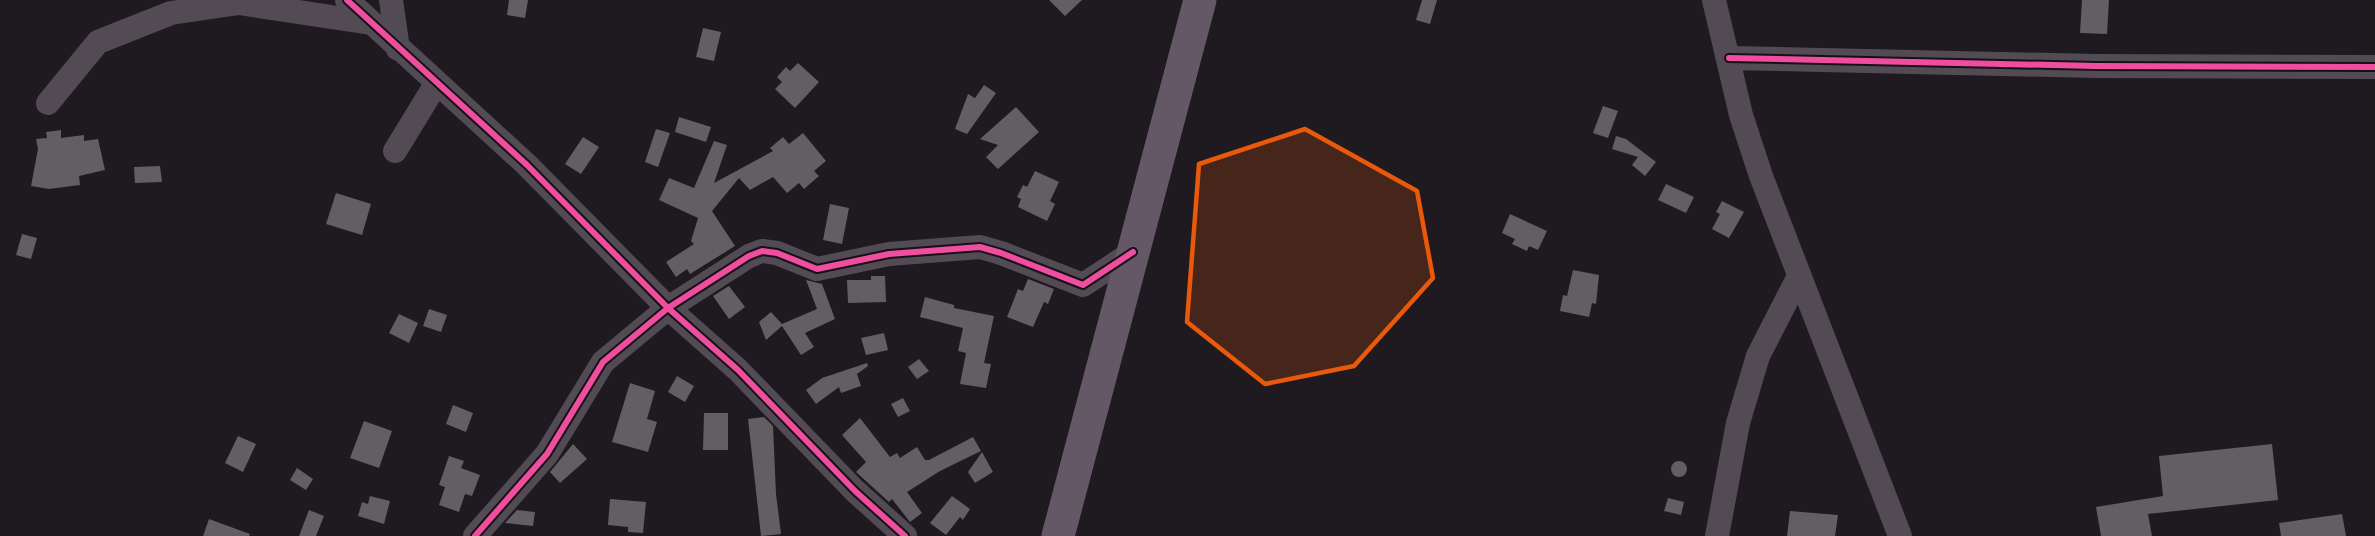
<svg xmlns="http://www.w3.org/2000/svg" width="2375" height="536" viewBox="0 0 2375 536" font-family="'Open Sans',sans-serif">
<rect width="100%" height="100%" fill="#1e1a1f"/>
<path fill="#625e63" d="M509 0H528L525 18 507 15Z
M1049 0H1082L1065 16Z
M1422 0H1437L1430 24 1416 20Z
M2082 0H2109L2107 34 2080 33Z
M703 28 721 32 714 61 696 57Z
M798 63 819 82 795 108 775 89 782 82 777 77 786 67 790 71Z
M984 85 996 93 967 134 955 129 968 94 975 98Z
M1603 106 1618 111 1608 138 1593 133Z
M1016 107 1039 132 998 169 986 157 998 145 980 139Z
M679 117 711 127 706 142 675 132Z
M656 129 670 133 658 167 645 162Z
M61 130V138L84 135V141L98 139 105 170 79 176 80 185 49 189 31 186 38 149 36 139 47 138 46 132Z
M803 133 826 161 814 171 819 176 804 189 799 183 787 193 773 177 750 190 739 178 712 211 735 246 690 274 687 269 676 277 666 262 694 244 691 241 698 218 659 200 669 178 694 188 714 141 727 145 714 183 773 151 770 148 783 137 789 144Z
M1616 136 1626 139 1656 162 1645 176 1632 165 1638 157 1612 149Z
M583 137 599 147 581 174 565 164Z
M160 166 162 182 135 183 134 167Z
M1035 171 1059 182 1050 201 1055 204 1047 221 1018 207 1021 199 1017 197 1023 185 1027 187Z
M1666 184 1694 197 1686 213 1658 200Z
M336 193 371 204 362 235 326 224Z
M1722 201 1744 212 1729 238 1712 229 1720 214 1716 212Z
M830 204 849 208 842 244 823 240Z
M1510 214 1547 231 1538 250 1529 246 1527 251 1512 244 1515 239 1502 233Z
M22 234 37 238 31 259 16 255Z
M1573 270 1599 275 1596 304 1592 303 1589 317 1560 311 1563 295 1567 296Z
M871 276H885L886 302 848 303 847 280H871Z
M1028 279 1054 289 1048 304 1044 302 1033 327 1007 317 1018 289 1023 291Z
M806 280 822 284 835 319 805 333 814 347 801 355 782 326 766 340 759 322 771 312 782 324 817 309Z
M729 286 745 307 729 319 713 296Z
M925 297 954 305V308L994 316 984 363 991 364 986 388 960 384 966 353 958 351 963 328 920 317Z
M429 309 447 315 441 332 423 326Z
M399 314 418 323 409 343 389 333Z
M884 333 888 350 866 355 861 338Z
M919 359 929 371 917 379 908 367Z
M867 363 868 366 857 374 861 386 841 393 839 387 816 404 806 390 822 378Z
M677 376 694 386 685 402 668 392Z
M630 383 655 391 647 419 657 422 648 452 612 442Z
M903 398 910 411 898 417 891 404Z
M453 405 473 413 466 432 446 424Z
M704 413H728V450H703Z
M764 417 773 426 776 494 781 534 761 536 748 419Z
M860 418 890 457 897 453 900 458 917 447 925 460H929L973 437 981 451 940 471 907 492 922 513 910 522 892 499 889 502 856 472 866 462 842 435Z
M364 421 392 431 379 468 350 458Z
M238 436 256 444 243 472 225 463Z
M573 444 587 459 560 483 550 472Z
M2272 444 2278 500 2148 514 2152 536H2101L2096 507 2163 496 2159 456Z
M982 452 993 472 975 483 968 472Z
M449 456 464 461 461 468 480 475 472 496 465 494 459 512 439 505 445 487 439 485Z
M1671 469a8 8 0 1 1 16 0a8 8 0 1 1-16 0Z
M297 468 313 479 306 490 290 480Z
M370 496 390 501 384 524 358 516 362 502 368 504Z
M952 496 970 509 963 520 960 517 946 535 930 523Z
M1668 498 1684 502 1681 515 1664 511Z
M610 499 646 502 643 533 628 532V527L608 525Z
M309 510 324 516 316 536H299Z
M517 510 535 512 533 526 505 523Z
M1790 511 1838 515 1835 536H1787Z
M2342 514 2346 536H2281L2279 523Z
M209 519 250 534 249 536H203Z"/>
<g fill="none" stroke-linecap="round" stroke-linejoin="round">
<path stroke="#524b54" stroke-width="24" d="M347 0 527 165 668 308 738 370 855 491 905 536
M391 0 398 49
M1714 0 1741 115 1761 176 1900 536
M1729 58 2096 66 2375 67
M48 103 98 42 171 13 239 3 371 23
M395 151 436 84
M475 536 547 454 603 362 668 308 749 256 762 251 777 253 817 269 889 254 980 247 1001 253 1083 285 1133 252
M1717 536 1738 423 1758 356 1798 278"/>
<path stroke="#645766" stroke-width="33" d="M1058 536 1200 0"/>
<g stroke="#161017" stroke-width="10">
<path id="cycleway" d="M347 0 527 165 668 308 738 370 855 491 905 536
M1729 58 2096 66 2375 67
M475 536 547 454 603 362 668 308 749 256 762 251 777 253 817 269 889 254 980 247 1001 253 1083 285 1133 252"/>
</g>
<use href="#cycleway" stroke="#ef4d9e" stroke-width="6"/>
</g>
<path fill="#e8590c" fill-opacity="0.2" stroke="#e8590c" stroke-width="4.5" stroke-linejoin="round" d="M1305 129 1417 191 1433 278 1354 366 1265 384 1187 322 1199 164Z"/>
</svg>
